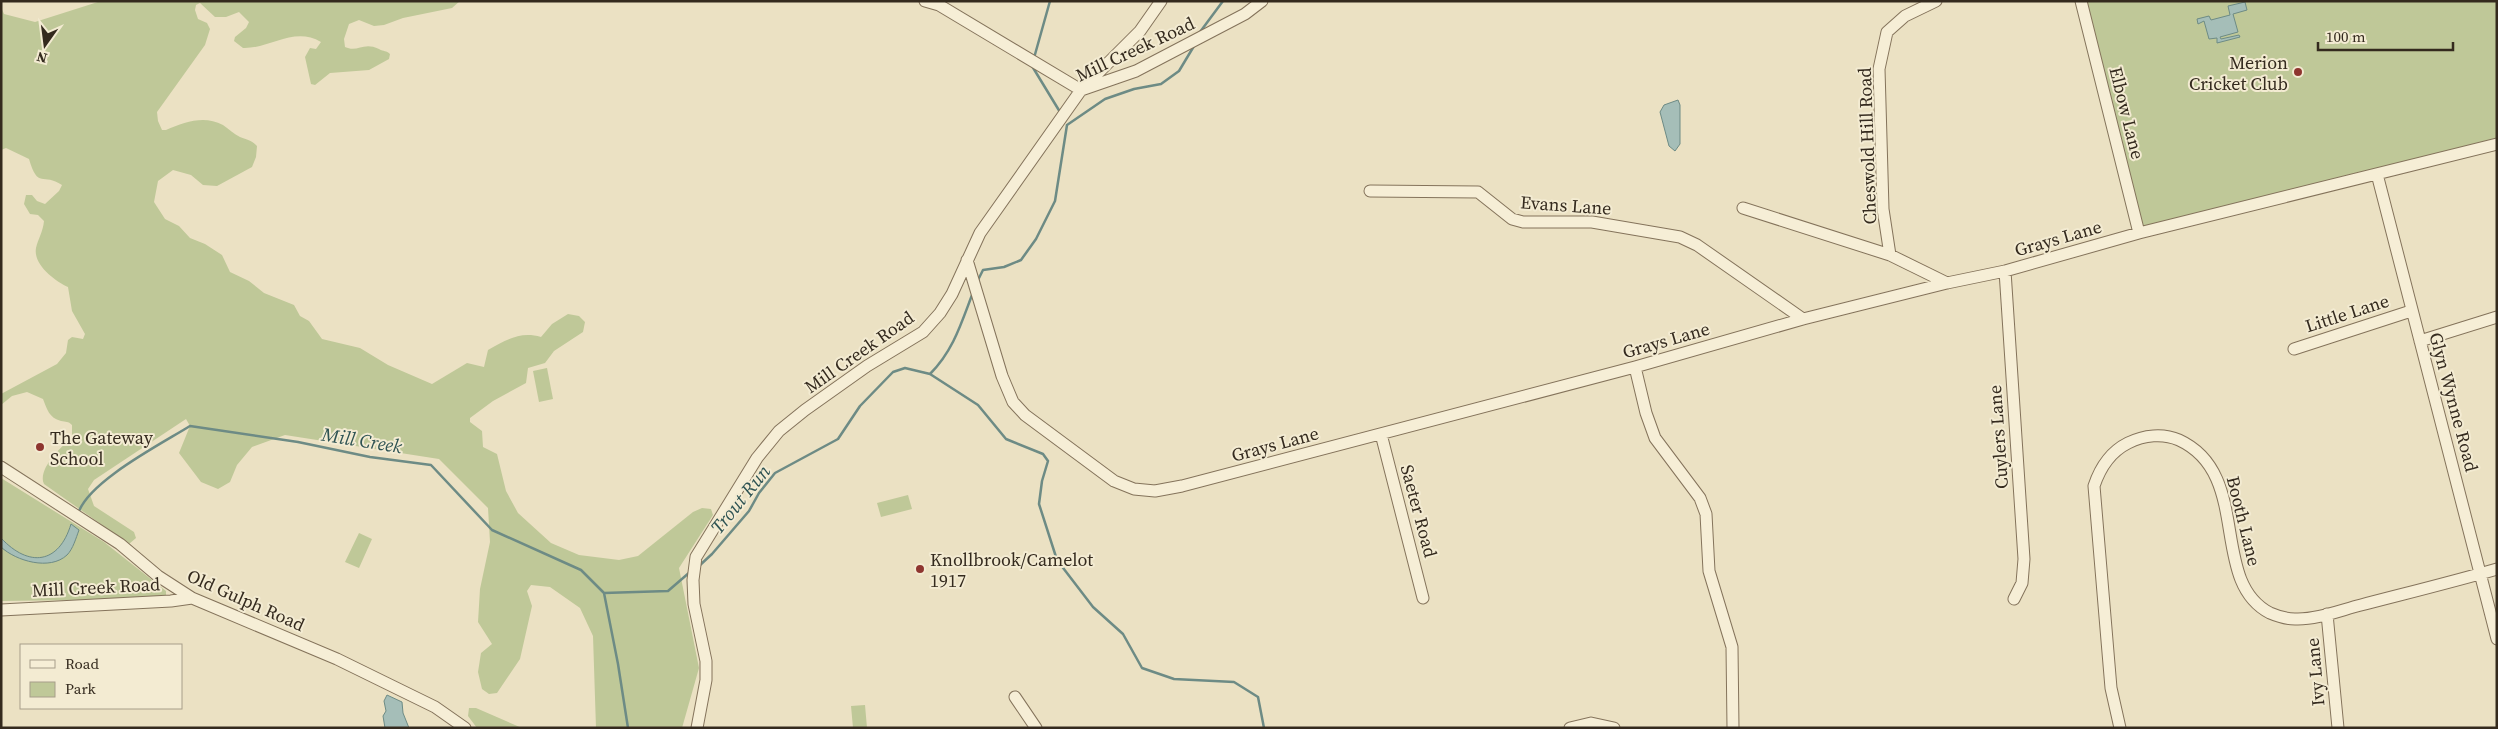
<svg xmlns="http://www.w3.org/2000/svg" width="2498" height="729" viewBox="0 0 2498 729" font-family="'Source Serif 4',serif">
<rect width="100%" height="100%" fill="#ebe1c3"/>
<path fill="#bfc898" d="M101 1H460L452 8 403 18 384 25 374 26 359 20 349 24 344 39 345 47C358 53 363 41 379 49 384 52 386 50 390 54L389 59 369 70 330 73 315 85 311 84 305 57 310 48 316 49 321 42C294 26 270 49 243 48L234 41 235 37 246 28 249 22 239 12 226 17H215L200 3 196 5 195 10 198 19 207 23 210 29 205 45 157 112 158 121 162 130H166C185 122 204 115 223 125 229 129 234 134 240 137 248 140 251 140 257 146L256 157 252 167 217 186 203 185 191 175 173 170 158 181 154 202 165 219 179 226 190 238 205 244 222 255 230 272 249 281 264 293 294 305 300 316 309 321 322 339 360 348 388 365 432 384 467 363 484 367 488 350C506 340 520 331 541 337L552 324 568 314 579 316 585 322 583 332 554 351 545 363 528 368 526 383 493 401 470 418V422L482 431 483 447 497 454 506 491 518 513 551 543 579 555 619 560 638 556 693 512 702 508 711 509 713 515 679 568 699 668 682 728H596L593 636 580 608 550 587 531 585 527 591 532 606 520 659 497 693 489 694 482 689 478 672 481 653 492 644 478 622 480 589 490 542 488 508 439 459 285 435 252 447 237 465 230 482 218 489 201 482 179 453 190 426 186 419 94 480 88 489 94 506 134 532 136 538 129 544 44 484C37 470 61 446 72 438V425C68 421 66 422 61 421 49 418 47 409 43 399L27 392 12 396 1 405V394L57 364 66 353 68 340 72 337 83 339 85 334 72 311 68 287C55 281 33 265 36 248 38 239 43 232 44 221L38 215 30 214 24 204 26 195H32L37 201 45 204 59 191 62 185C43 172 38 190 29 159L6 148 1 150V7L4 14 35 22Z
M2081 1H2497V142L2139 233Z
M547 368 553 399 539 402 533 371Z
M1 478 104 542 166 591V597L161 599 1 601Z
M908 495 912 509 881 517 877 503Z
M359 533 372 539 359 568 345 562Z
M865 705 867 728H853L851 706Z
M469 708H476L522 728H477L468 716Z"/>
<path fill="#a5beb8" stroke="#6d8b85" d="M2245 2 2247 10 2233 14 2238 32 2220 37 2221 39 2239 35 2240 37 2217 43V38L2209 39 2204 21 2198 24 2197 19 2209 16 2211 20 2230 15 2228 6Z
M1678 100 1680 105V144L1675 151 1669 146 1660 112 1664 105Z
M71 524 79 530C76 538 73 549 67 555 50 571 16 561 1 547V538C29 568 59 564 71 524Z
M387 695 402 702 403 713 409 728H385L383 716 386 711 384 701Z"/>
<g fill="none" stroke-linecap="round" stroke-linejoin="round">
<path stroke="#6d8b85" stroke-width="2.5" d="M1200 32 1223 1
M1034 58 1050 1
M1032 66 1060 112
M978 280 983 270 1004 267 1021 260 1036 239 1055 201 1067 125 1105 99 1134 89 1161 84 1179 71 1194 46
M930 374C953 351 961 324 972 295
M78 514C87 482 161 444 190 426L298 442 370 457 431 465 492 530 581 570 604 593 618 664 628 728
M699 566 712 554 749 511 759 493 775 473 838 439 860 406 893 372 905 368 930 374 978 405 1006 439 1043 454 1048 461 1042 481 1039 504 1057 560 1093 607 1123 634 1142 668 1174 679 1234 682 1258 697 1264 728
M604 593 668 591 690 572"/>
<g stroke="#84735b" stroke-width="13">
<path id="minor" d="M925 1 939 5 1081 90 1140 31 1161 1
M1936 1 1905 16 1887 32 1879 69 1883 209 1890 255 1947 283
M2081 1 2139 233
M2377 174 2497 639
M1370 191 1478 192 1512 219 1523 222H1592L1680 237 1697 245 1803 319
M1743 208 1890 255
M967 260 1002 376 1013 402 1025 415 1114 481 1134 489 1155 491 1182 486 1635 367 1803 319 1947 283 2005 271 2139 233 2497 144
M2005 271 2024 559 2022 583 2014 599
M2420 341 2497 317
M2294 349 2411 311
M1635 367 1646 413 1655 438 1700 498 1706 514 1709 571 1732 647 1733 728
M1381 434 1423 598
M1 467 120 544 158 576 192 598 337 659 435 707 465 728
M1 610 171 601 192 598
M2327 614 2338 728
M1015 697 1036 728
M697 728 706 680V661L694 604 693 580 696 557 757 458 779 431 805 410 867 366 923 332 940 313 952 294 980 233 1081 90 1136 71 1245 14 1262 1
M1570 728 1591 723 1614 728
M2120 728 2111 688 2094 486C2100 468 2110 452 2128 443 2144 435 2163 433 2179 440 2253 474 2208 581 2270 613 2277 616 2287 619 2295 619 2316 620 2341 610 2361 605 2407 593 2452 582 2497 569"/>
</g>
<use href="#minor" stroke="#f6eed6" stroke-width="11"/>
</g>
<g fill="#8e352f" stroke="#f3ebd2" stroke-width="2">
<circle cx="2298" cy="72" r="5"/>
<circle cx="40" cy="447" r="5"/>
<circle cx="920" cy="569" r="5"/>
</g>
<g text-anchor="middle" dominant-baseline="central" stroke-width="4" stroke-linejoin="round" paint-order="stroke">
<g font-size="18" fill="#342a1e" stroke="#f3ebd2">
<text transform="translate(1135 49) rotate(-25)">Mill Creek Road</text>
<text transform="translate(2127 113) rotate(76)">Elbow Lane</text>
<text transform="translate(1867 146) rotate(-92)">Cheswold Hill Road</text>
<text transform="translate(1566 205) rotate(4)">Evans Lane</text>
<text transform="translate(2058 238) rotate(-16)">Grays Lane</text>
<text transform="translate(2347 313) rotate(-18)">Little Lane</text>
<text transform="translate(1666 340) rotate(-16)">Grays Lane</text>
<text transform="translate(859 352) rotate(-35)">Mill Creek Road</text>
<text transform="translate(2454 402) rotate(75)">Glyn Wynne Road</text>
<text transform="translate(1998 437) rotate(-94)">Cuylers Lane</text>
<text transform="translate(1275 444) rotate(-15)">Grays Lane</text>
<text transform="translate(1419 511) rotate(75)">Saeter Road</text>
<text transform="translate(2244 521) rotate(76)">Booth Lane</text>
<text transform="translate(96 587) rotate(-3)">Mill Creek Road</text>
<text transform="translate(246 600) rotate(24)">Old Gulph Road</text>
<text transform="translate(2315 672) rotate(-95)">Ivy Lane</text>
</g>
<g font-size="18" fill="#342a1e" stroke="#f3ebd2" text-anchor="start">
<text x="2288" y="62" text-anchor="end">Merion<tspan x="2288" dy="21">Cricket Club</tspan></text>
<text x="50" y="437">The Gateway<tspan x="50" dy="21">School</tspan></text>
<text x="930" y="559">Knollbrook/Camelot<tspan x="930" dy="21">1917</tspan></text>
</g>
<g font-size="19" font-style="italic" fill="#2e5353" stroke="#f3ebd2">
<text transform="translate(362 440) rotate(9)">Mill Creek</text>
<text transform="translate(740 499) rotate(-51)">Trout Run</text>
</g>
</g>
<rect width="2498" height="729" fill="none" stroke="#342a1e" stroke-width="5"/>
<rect x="20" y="644" width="162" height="65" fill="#f3ebd2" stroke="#a79e8a"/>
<rect x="30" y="660" width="25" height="8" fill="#f6eed6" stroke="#a79e8a"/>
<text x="65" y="669" font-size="15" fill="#342a1e">Road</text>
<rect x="30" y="682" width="25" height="15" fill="#bfc898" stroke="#a79e8a"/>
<text x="65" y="694" font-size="15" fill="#342a1e">Park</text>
<g transform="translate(45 45) rotate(194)" stroke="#f3ebd2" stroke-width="4" paint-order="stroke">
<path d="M0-4L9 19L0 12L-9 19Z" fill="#342a1e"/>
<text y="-8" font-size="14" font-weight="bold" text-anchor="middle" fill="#342a1e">N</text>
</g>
<path d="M2318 42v8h135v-8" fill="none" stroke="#342a1e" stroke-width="2.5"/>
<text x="2326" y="42" font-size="15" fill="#342a1e" stroke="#f3ebd2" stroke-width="4" paint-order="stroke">100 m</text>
</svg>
